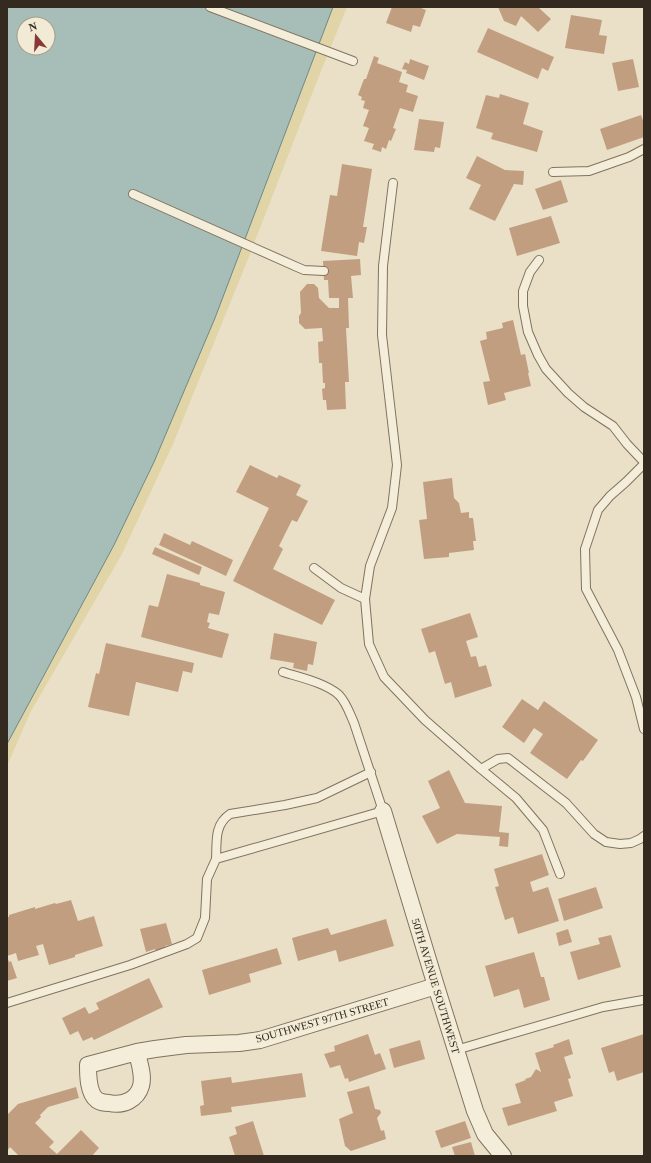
<svg xmlns="http://www.w3.org/2000/svg" width="651" height="1163" viewBox="0 0 651 1163" font-family="'Times New Roman',serif">
<rect width="100%" height="100%" fill="#e9e0c7"/>
<path fill="#e1d4a7" d="M304 7H347L317 81 246 264 173 444 122 554 30 713 7 766V693Z"/>
<path fill="#a7bdb7" stroke="#6f8a84" fill-rule="evenodd" d="M7 7H333L215 318 154 462 114 545 7 744ZM24 24H48V48H24Z"/>
<path fill="#c29e81" d="M392 7H421V8L426 10 420 27 413 25 411 32 386 23Z
M498 7H538L551 19 538 32 521 16 516 26 504 21Z
M571 15 602 20 599 35 607 36 604 54 565 48Z
M488 28 554 57 548 71 542 68 538 79 477 52Z
M374 56 379 58 377 63 402 72 399 82 408 85 406 92 418 96 413 112 400 108 393 128 396 129 391 141 389 140 386 149 382 147 381 152 372 149 374 144 364 141 369 128 363 126 369 110 363 108 365 101 361 100 362 97 358 95 364 79H366Z
M410 59 429 66 424 80 406 73 407 70 402 69 405 62 409 64Z
M633 59 639 87 618 91 612 63Z
M500 94 529 103 523 124 543 131 537 152 491 139 493 133 476 128 486 95 499 98Z
M641 115 644 123V137L607 150 600 129Z
M419 119 444 122 440 148 435 147 434 152 414 150Z
M477 156 505 170 524 171 523 185 514 184 495 221 469 209 481 185 466 178Z
M342 164 372 169 363 227H367L364 243 359 242 357 256 321 251 330 195 337 196Z
M561 180 568 202 543 210 535 189Z
M551 216 560 243 517 256 509 228Z
M360 259 361 275 351 276 353 298H348L349 328H346L349 382H345L346 409 327 410 326 400H323L322 389 325 388V383H323L322 363H319L318 342 323 341 322 328 305 329 299 323V316L301 313 300 292 307 284H314L318 288 319 298 329 308H339V298H329L328 280H324L323 261Z
M513 320 521 355 525 354 529 373H528L531 386 504 393 506 400 488 405 483 382 490 381 480 341 487 339 486 332 503 328 502 323Z
M250 465 277 478 279 475 301 485 296 495 308 501 297 522 292 520 279 546 283 549 273 569 335 600 322 625 233 581 269 508 236 492Z
M452 478 454 498 459 503 461 513 469 512V518H473L476 541H473L474 550 449 553V557L424 559 419 520 427 519 423 482Z
M164 533 190 545 192 541 233 560 226 576 159 545Z
M155 547 202 567 199 575 152 554Z
M167 574 200 583V585L225 592 219 615 209 613 207 622 210 623 208 628 229 634 222 658 141 637 149 605 158 607Z
M470 613 478 637 466 641 471 657 476 656 479 667 486 665 492 686 455 698 451 682 445 684 435 651 429 653 421 629Z
M274 633 317 642 313 665 308 664 307 671 293 668 294 663 270 659Z
M106 643 194 663 192 673 183 671 178 692 136 682 129 716 88 707 96 673 99 674Z
M522 699 538 710 544 701 598 740 583 761 581 760 567 779 530 753 543 734 534 728 524 743 502 727Z
M449 770 465 803 502 806 499 832 509 833 508 847 499 846 500 837 457 834 437 844 422 816 440 808 428 781Z
M542 854 549 875 530 882 533 892 548 887 559 921 518 934 513 917 505 920 495 887 499 886 494 869Z
M596 887 603 908 564 921 558 899Z
M71 900 78 921 94 916 103 946 75 955V957L49 965 43 944 36 946 39 955 18 961 16 953 7 956V917H9V915L35 907V909L55 903 56 904Z
M386 919 394 946 339 962 336 950 298 961 292 938 328 928 331 935Z
M166 923 172 944 165 946 166 951 156 953 155 949 146 952 140 929Z
M568 929 572 942 559 946 556 933Z
M611 935 621 967 578 980 570 952 600 944 598 938Z
M277 948 282 964 249 974 251 982 209 995 202 970Z
M534 952 541 977H544L550 1000 524 1008 519 989 494 997 485 966Z
M7 956 9 962 11 961 17 978 7 981Z
M149 978 163 1007 94 1040 92 1037 83 1041 78 1031 70 1035 62 1018 85 1007 89 1014 99 1009 96 1003Z
M368 1034 375 1055 380 1053 386 1069 349 1082 348 1078 345 1079 340 1065 330 1068 324 1054 335 1051 334 1046Z
M644 1034V1072L617 1081 614 1071 609 1073 601 1048Z
M569 1039 573 1054 564 1057 571 1078 568 1079 573 1096 554 1102 557 1111 508 1126 502 1108 521 1103 515 1084 526 1080 525 1079 531 1077 536 1069 541 1072 535 1053 554 1047 553 1045Z
M420 1040 425 1059 394 1068 389 1049Z
M302 1073 306 1097 231 1107 232 1112 201 1116 200 1106 204 1105 201 1081 231 1077 232 1083Z
M369 1086 375 1109 380 1110 381 1113 377 1118 381 1131 384 1130 386 1139 351 1151 345 1146 339 1119 353 1113 347 1092Z
M76 1087 79 1098 48 1107 40 1115 41 1117 35 1123 54 1142 49 1147 57 1154 81 1130 99 1148 92 1156H19L10 1147 7 1151V1115L18 1104Z
M253 1121 264 1156H235L229 1137 237 1134 235 1127Z
M465 1121 471 1138 441 1148 435 1131Z
M471 1142 475 1156H455L452 1147Z"/>
<g fill="none" stroke-linecap="round" stroke-linejoin="round">
<g stroke="#82725e" stroke-width="10">
<path id="service" d="M210 7 353 61
M553 172 589 171 629 157 644 149
M393 183 383 266 382 335 397 465 392 508 370 566 365 599 369 644 384 677 425 720 481 769 516 798 543 830 560 874
M133 194 297 267 304 270 324 271
M539 260 530 272 523 291V306L528 332 538 355 546 369 568 393 584 407 613 426 627 444 644 462
M644 464 626 482 610 496 598 510 585 549 586 589 618 650 636 697 644 729
M314 568 341 588 365 599
M481 769 498 759 508 758 566 803 594 834 606 842 620 844 631 843 640 839 644 836
M216 859C217 841 214 825 230 814L285 805 317 798 371 772
M7 1003 130 965 187 944 197 938 205 918 207 879 216 859 383 811 354 723C350 714 346 702 339 695 326 683 299 677 283 672
M456 1050 603 1007 643 1000"/>
</g>
<g stroke="#82725e" stroke-width="18">
<path id="minor" d="M383 811 436 986 475 1111 485 1134 503 1156
M137 1052C139 1063 144 1075 141 1086 137 1100 123 1106 109 1103 106 1103 100 1102 97 1100 88 1093 88 1075 88 1065L137 1052 155 1049 186 1045 239 1043 260 1040 436 986"/>
</g>
<use href="#service" stroke="#f4edd9" stroke-width="8"/>
<use href="#minor" stroke="#f4edd9" stroke-width="16"/>
</g>
<g text-anchor="middle" dominant-baseline="central" stroke-width="3" stroke-linejoin="round" paint-order="stroke">
<g font-size="11" fill="#342a20" stroke="#f1ead5">
<text transform="translate(436 986) rotate(73)">50TH AVENUE SOUTHWEST</text>
<text transform="translate(322 1020) rotate(-16)">SOUTHWEST 97TH STREET</text>
</g>
</g>
<rect width="651" height="1163" fill="none" stroke="#342a20" stroke-width="16"/>
<g transform="translate(36 36) rotate(342)"><circle r="19" fill="#f1ead5" stroke="#a59d8d"/>
<path d="M0-3L7 15L0 10L-7 15Z" fill="#8a3836"/>
<text y="-6" font-size="11" font-weight="bold" text-anchor="middle" fill="#342a20">N</text>
</g>
</svg>
